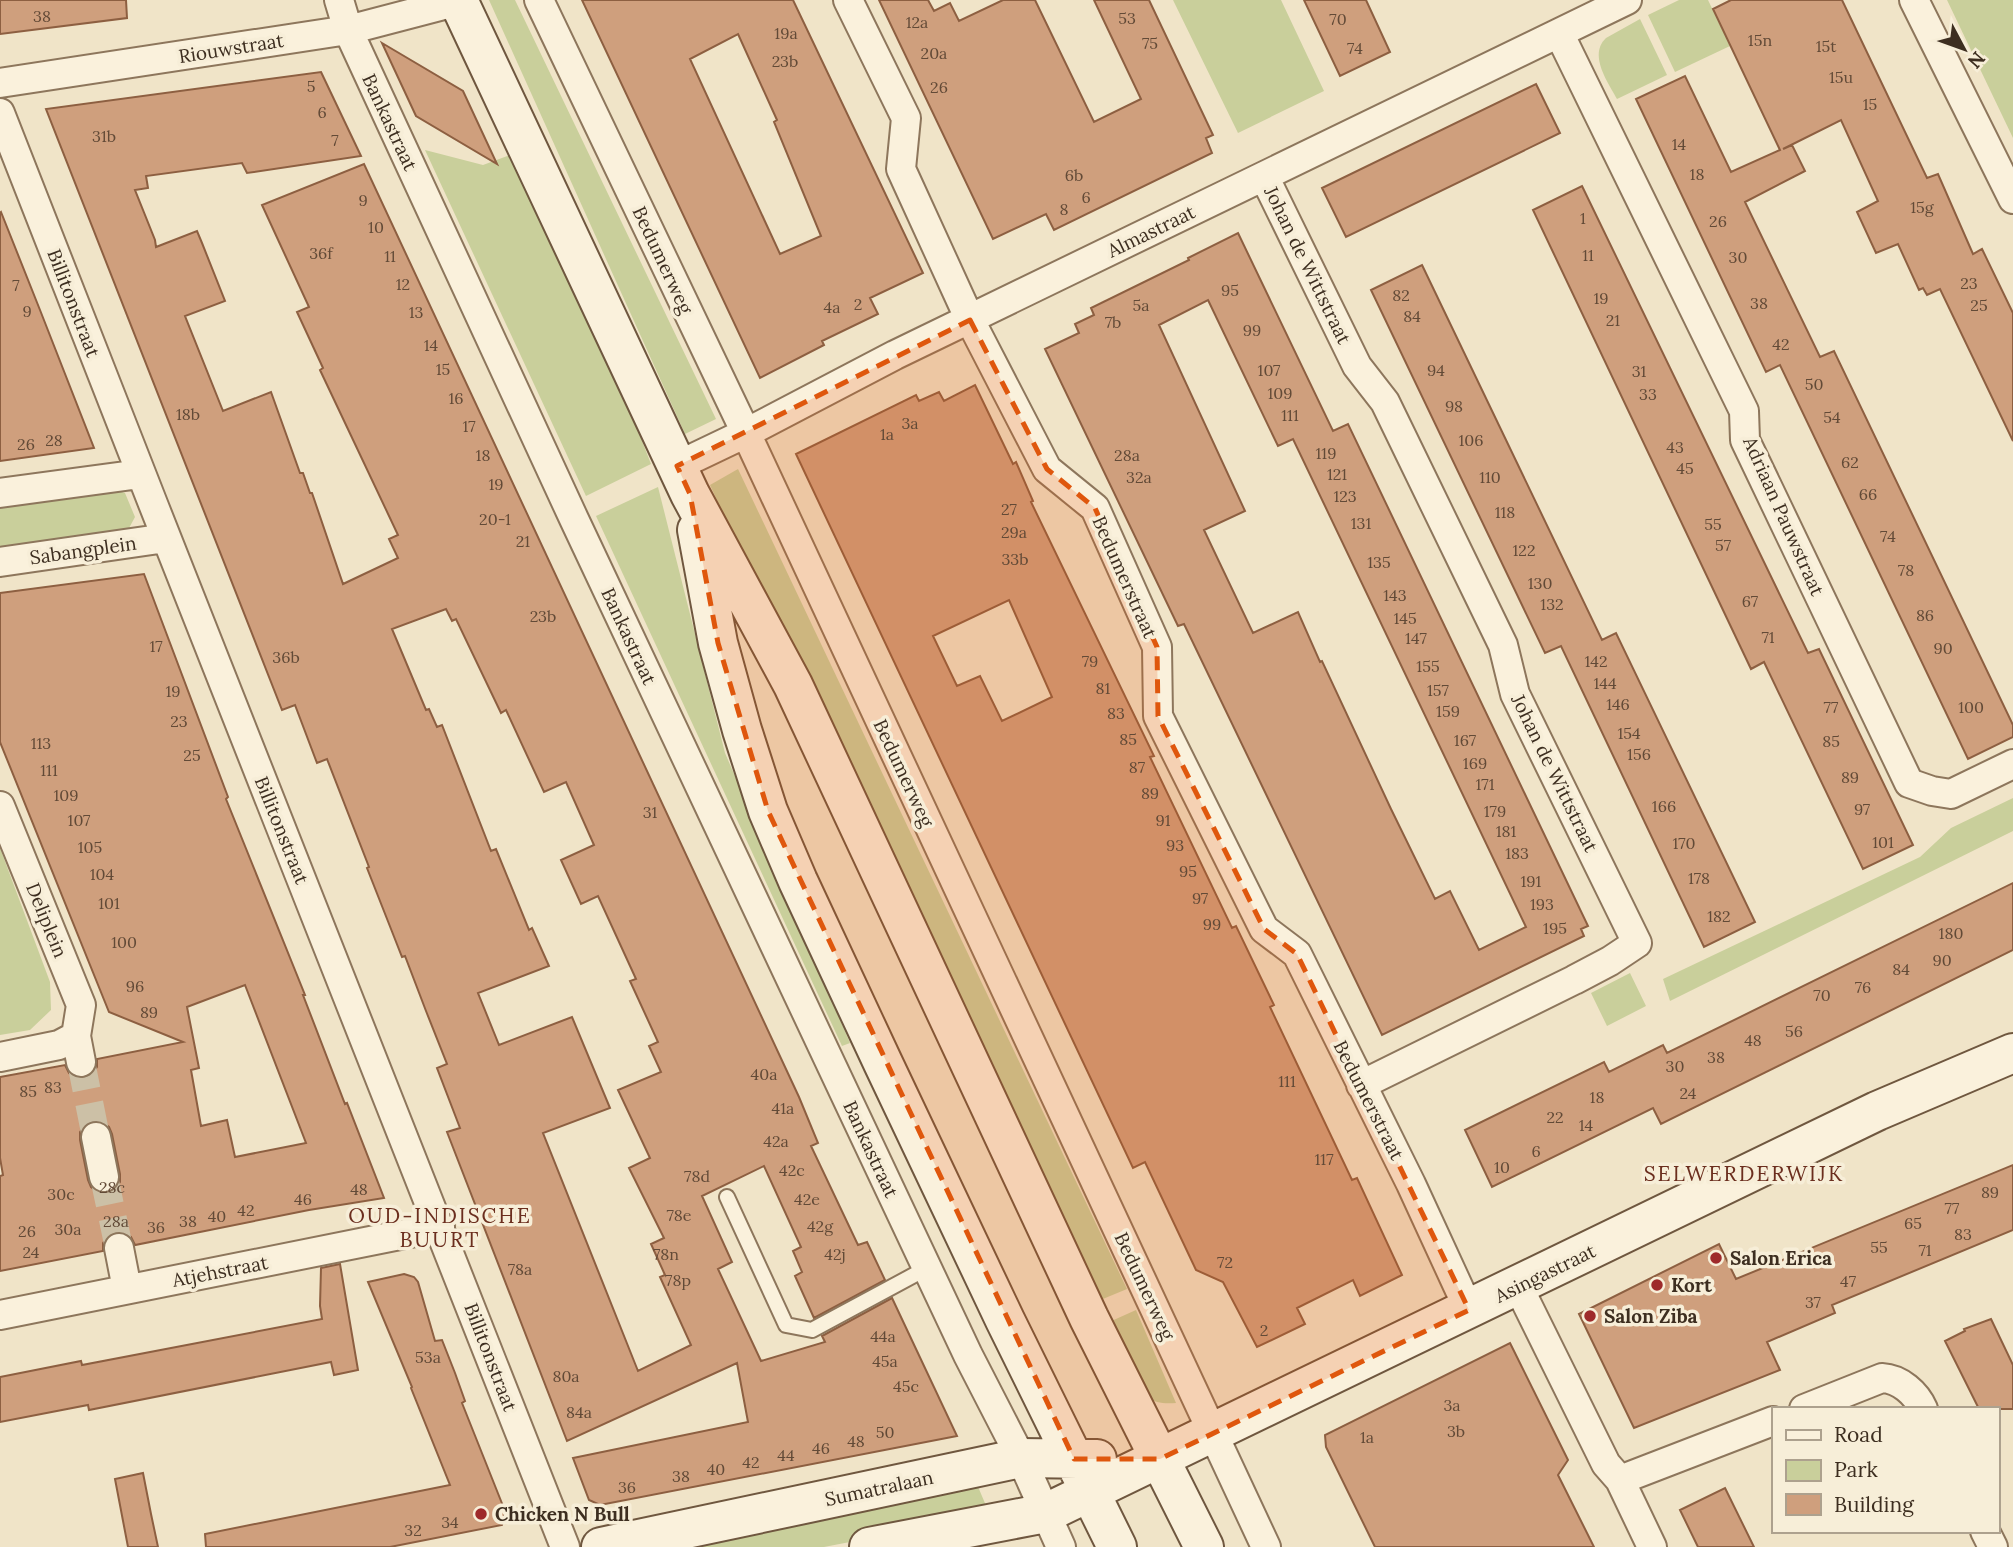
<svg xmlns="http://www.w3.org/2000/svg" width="2013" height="1547" viewBox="0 0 2013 1547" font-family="Lora,serif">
<rect width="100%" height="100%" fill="#f0e4c8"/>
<path fill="#c9cf9b" d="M489 0H515L716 419 685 434Z
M1173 0H1281L1324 91 1238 133Z
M1679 0H1708L1730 46 1675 72 1648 15Z
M1947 0H2013V138Z
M1640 19 1667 75 1617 99C1608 82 1588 55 1606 38Z
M425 150 483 165 510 155 616 374 651 464 586 496Z
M738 469 1127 1289 1098 1301 843 773 710 485Z
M658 487 725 753 850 1043 842 1046 596 516Z
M116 490 125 493 135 517 128 530 0 552V502Z
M2013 798V831L1670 1001 1663 979 1920 857 1951 828Z
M0 848 50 982 51 1010 30 1030 0 1035Z
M1630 973 1646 1006 1607 1026 1591 993Z
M1136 1310 1176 1403C1164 1404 1156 1403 1146 1397L1107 1323Z
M976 1482 990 1515 824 1547H642Z"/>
<path fill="#cf9f7d" stroke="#8d5f41" stroke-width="2" fill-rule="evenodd" d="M0 0H126L127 18 0 34Z
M582 0H793L923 273 870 298 878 314 822 341 824 345 760 378ZM738 34 777 120 774 122 821 236 780 254 690 59Z
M879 0H928L934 11 950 3 959 21 1003 0H1035L1094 122 1141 99 1094 0H1149L1213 135 1206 138 1212 153 1054 230 1046 214 993 239Z
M1304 0H1366L1390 52 1340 76Z
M1731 0H1842L1927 178 1938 174 1973 254 1982 249 2013 313V441L1940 289 1927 295 1923 288 1919 290 1898 244 1876 253 1857 212 1878 201 1841 120 1783 149 1792 145 1805 171 1745 202 1820 357 1834 351 2013 725V737L1968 759 1780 365 1766 372 1636 99 1685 76 1731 172 1780 150 1713 9Z
M382 43 463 91 497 164 416 116Z
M321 72 361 156 247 173 242 163 146 176 148 188 135 190 155 240 156 247 197 231 202 243 225 301 185 316 223 411 271 392 300 473H303L310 493H312L343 584 398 558 389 539 398 535 320 370 323 368 297 312 309 307 262 205 364 164 799 1097 818 1143 811 1146 858 1245 867 1242 885 1280 814 1318 795 1276 802 1272 793 1251 801 1247 764 1166 702 1196 732 1262 718 1269 761 1361 825 1342 822 1336 892 1298 957 1436 600 1505 589 1500 573 1458 748 1422 737 1363 567 1441 447 1132 460 1128 437 1068 447 1064 426 1011 405 956 402 957 391 929 367 868 369 867 327 759 317 763 295 705 282 710 46 109ZM446 609 452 621 456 619 501 713 506 710 544 792 566 782 594 845 561 860 581 904 598 896 636 979 630 981 658 1042 649 1046 661 1072 618 1090 650 1158 629 1168 664 1238 651 1244 665 1275 660 1277 691 1345 638 1371 543 1133 610 1108 572 1017 499 1045 478 993 549 966 532 928 529 930 496 849 491 851 442 725 437 727 429 709 426 710 392 629Z
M1536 84 1560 133 1346 237 1322 188Z
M1582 186 1808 653 1819 649 1913 845 1863 869 1764 662 1751 669 1533 210Z
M1 212 40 310 94 448 0 461V213Z
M1238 233 1333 431 1348 424 1588 926 1581 929 1584 936 1382 1035 1184 624 1178 626 1045 349 1079 333 1075 324 1094 315 1091 308 1189 260 1188 258ZM1208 300 1278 446 1293 439 1526 927 1479 950 1450 891 1435 899 1391 809 1322 661 1320 662 1298 612 1253 633 1204 530 1245 511 1159 325Z
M1422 265 1602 640 1616 633 1755 922 1704 947 1561 646 1545 653 1371 290Z
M975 385 1013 464 1016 462 1033 501 1031 502 1154 756 1150 757 1232 928 1236 926 1274 1005 1270 1007 1352 1180 1357 1178 1402 1275 1360 1296 1353 1280 1297 1308 1305 1324 1257 1347 1223 1282 1196 1270 1145 1162 1133 1168 796 454 916 395 919 401 939 392 944 401ZM1009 600 1052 697 1002 721 980 676 957 686 933 636Z
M144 574 228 797 226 799 305 995H303L345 1104 347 1103 384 1198 309 1210 135 1245 131 1237 125 1233 116 1232 108 1236 103 1243V1251L0 1271V1176L3 1175 0 1158V1077L65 1065 69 1073 75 1077 83 1078 92 1074 97 1067V1059L183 1042 109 1012 0 742V593ZM245 985 306 1143 235 1157 227 1120 201 1126 191 1070 199 1068 187 1007ZM93 1121 102 1122 109 1127 112 1134 120 1174V1182L115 1189 107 1193 98 1192 91 1187 88 1180 80 1140V1132L85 1125Z
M2013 883V950L1661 1124 1653 1108 1492 1187 1465 1130 1604 1062 1609 1072 1663 1045 1667 1053Z
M2013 1165V1230L1832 1305 1835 1313 1767 1342 1780 1370 1634 1428 1579 1314 1719 1244 1736 1279Z
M340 1264 358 1370 334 1375 331 1362 89 1410 88 1405 0 1422V1377L81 1361 82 1365 322 1319 320 1306 321 1268Z
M404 1274 414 1277 418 1282 435 1341 442 1340 455 1373 465 1401 462 1403 505 1511 502 1525 390 1547H206L205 1534 450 1485 411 1388 412 1387 368 1282Z
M1991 1319 2013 1365V1409H1979L1945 1341 1965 1331 1964 1329Z
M1510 1343 1568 1460 1558 1475 1594 1547H1375L1326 1447 1325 1435Z
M143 1473 151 1514 158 1547H128L115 1479Z
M1725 1488 1754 1547H1698L1680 1510Z"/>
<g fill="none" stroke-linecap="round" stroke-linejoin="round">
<path stroke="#ccc0a6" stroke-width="28" stroke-dasharray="28 14" stroke-linecap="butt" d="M81 1062 96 1137
M104 1177 119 1248"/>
<g stroke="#8d765c" stroke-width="18">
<path id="service" d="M727 1197 786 1325 812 1330 927 1268"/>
</g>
<g stroke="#8d765c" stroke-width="32">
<path id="minor" d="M339 0 348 30 574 519 968 1355 1021 1458 1061 1547
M539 0 746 433 1266 1547
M848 0 906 118 901 169 970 320 1047 469 1095 508 1157 647 1158 716 1264 929 1297 954 1411 1184 1469 1310
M1914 0 2013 199
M1559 33 1744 411 1745 440 1909 783 1932 791 1951 794 2013 764
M0 83 348 30 459 1
M0 113C186 592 378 1069 565 1547
M1264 176 1357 366 1385 402 1503 645 1515 694 1637 943 1610 961 1574 980 1361 1085
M677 466 746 433 895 355 1627 0
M0 493 140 474
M0 562 166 538
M0 806 81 1005 76 1036 59 1045 0 1057
M76 1036 81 1062
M96 1137 104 1177
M119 1248 127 1289
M1518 1286 1606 1464 1620 1480 1652 1547
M0 1315 440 1227
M1804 1409 1882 1378C1900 1379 1916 1393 1923 1409
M1620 1480 1773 1421
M1985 1531 1993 1547"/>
</g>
<g stroke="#6f573f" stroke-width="42">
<path id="secondary" d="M458 0 690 494 793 685 1089 1318 1204 1547
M697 530 718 643 742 730 768 811 798 881 883 1063 1005 1320 1117 1547
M601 1547 1021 1458 1097 1459
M869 1547 1046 1513 1877 1111 2013 1053"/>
</g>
<use href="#service" stroke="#faf1dc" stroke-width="14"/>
<use href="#minor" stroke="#faf1dc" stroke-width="28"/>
<use href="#secondary" stroke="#faf1dc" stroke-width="38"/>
</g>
<path fill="#df570d" fill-opacity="0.2" stroke="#df570d" stroke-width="5" stroke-dasharray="14 9" stroke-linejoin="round" d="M970 320 1047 469 1095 508 1157 647 1158 716 1264 929 1297 954 1469 1310 1160 1459H1074L768 811 718 643 690 494 677 466Z"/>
<g fill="#9e2a2b" stroke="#f7eed8" stroke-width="2.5">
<circle cx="1716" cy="1258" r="7"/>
<circle cx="1657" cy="1285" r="7"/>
<circle cx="1590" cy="1316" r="7"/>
<circle cx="481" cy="1514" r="7"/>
</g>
<g text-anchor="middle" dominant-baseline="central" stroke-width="7" stroke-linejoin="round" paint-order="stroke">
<g font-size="16" fill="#624a37">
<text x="42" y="16">38</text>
<text x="1127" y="18">53</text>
<text x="1338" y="19">70</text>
<text x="917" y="22">12a</text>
<text x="786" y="33">19a</text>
<text x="1760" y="40">15n</text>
<text x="1150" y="43">75</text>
<text x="1826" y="46">15t</text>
<text x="1355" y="48">74</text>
<text x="934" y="53">20a</text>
<text x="785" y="61">23b</text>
<text x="1841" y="77">15u</text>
<text x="311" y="86">5</text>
<text x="939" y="87">26</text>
<text x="1870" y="104">15</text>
<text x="322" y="112">6</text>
<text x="104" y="136">31b</text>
<text x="335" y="140">7</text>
<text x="1679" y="144">14</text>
<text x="1697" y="174">18</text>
<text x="1074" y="175">6b</text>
<text x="1086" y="197">6</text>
<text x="363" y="200">9</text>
<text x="1922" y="207">15g</text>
<text x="1064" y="209">8</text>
<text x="1583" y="218">1</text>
<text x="1718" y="221">26</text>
<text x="376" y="227">10</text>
<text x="321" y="253">36f</text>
<text x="1588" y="255">11</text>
<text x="390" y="256">11</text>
<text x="1738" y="257">30</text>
<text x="1969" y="283">23</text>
<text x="403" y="284">12</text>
<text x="16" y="285">7</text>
<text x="1230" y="290">95</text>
<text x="1401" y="295">82</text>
<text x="1601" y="298">19</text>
<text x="1759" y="303">38</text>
<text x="858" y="304">2</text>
<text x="1141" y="305">5a</text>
<text x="1979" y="305">25</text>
<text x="832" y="307">4a</text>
<text x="27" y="311">9</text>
<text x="416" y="312">13</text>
<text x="1412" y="316">84</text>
<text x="1613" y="320">21</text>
<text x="1113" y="322">7b</text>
<text x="1252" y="330">99</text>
<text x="1781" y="344">42</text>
<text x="431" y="345">14</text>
<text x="443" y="369">15</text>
<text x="1269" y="370">107</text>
<text x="1436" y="370">94</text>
<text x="1639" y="371">31</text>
<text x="1814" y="384">50</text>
<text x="1280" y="393">109</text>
<text x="1648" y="394">33</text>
<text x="456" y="398">16</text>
<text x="1454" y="406">98</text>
<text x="188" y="414">18b</text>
<text x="1290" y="415">111</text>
<text x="1832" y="417">54</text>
<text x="910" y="423">3a</text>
<text x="469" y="426">17</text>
<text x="887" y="434">1a</text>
<text x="54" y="440">28</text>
<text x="1471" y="440">106</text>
<text x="26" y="444">26</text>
<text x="1675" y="447">43</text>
<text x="1326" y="453">119</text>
<text x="483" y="455">18</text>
<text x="1127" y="455">28a</text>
<text x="1850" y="462">62</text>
<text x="1685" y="468">45</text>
<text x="1337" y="474">121</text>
<text x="1139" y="477">32a</text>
<text x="1490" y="477">110</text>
<text x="496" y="484">19</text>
<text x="1868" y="494">66</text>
<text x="1345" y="496">123</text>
<text x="1009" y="509">27</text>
<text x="1505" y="512">118</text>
<text x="495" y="519">20-1</text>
<text x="1361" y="523">131</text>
<text x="1713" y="524">55</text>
<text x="1014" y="532">29a</text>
<text x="1888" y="536">74</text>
<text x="523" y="541">21</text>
<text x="1723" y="545">57</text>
<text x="1524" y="550">122</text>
<text x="1015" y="559">33b</text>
<text x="1379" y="562">135</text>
<text x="1906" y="570">78</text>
<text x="1540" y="583">130</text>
<text x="1395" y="595">143</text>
<text x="1750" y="601">67</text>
<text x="1552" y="604">132</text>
<text x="1925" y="615">86</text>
<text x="543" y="616">23b</text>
<text x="1405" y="618">145</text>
<text x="1768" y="637">71</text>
<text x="1416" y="638">147</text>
<text x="156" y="646">17</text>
<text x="1943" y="648">90</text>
<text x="286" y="657">36b</text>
<text x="1090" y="661">79</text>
<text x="1596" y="661">142</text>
<text x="1428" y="666">155</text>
<text x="1605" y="683">144</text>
<text x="1103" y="688">81</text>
<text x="1438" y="690">157</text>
<text x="173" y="691">19</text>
<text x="1618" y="704">146</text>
<text x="1831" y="707">77</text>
<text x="1971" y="707">100</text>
<text x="1448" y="711">159</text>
<text x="1116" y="713">83</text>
<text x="179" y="721">23</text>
<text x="1629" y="733">154</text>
<text x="1128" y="739">85</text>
<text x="1465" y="740">167</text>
<text x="1831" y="741">85</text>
<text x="41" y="743">113</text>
<text x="1639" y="754">156</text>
<text x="192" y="755">25</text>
<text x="1475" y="763">169</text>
<text x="1137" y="767">87</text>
<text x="49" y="770">111</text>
<text x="1850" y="777">89</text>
<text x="1485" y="784">171</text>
<text x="1150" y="793">89</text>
<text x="66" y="795">109</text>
<text x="1664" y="806">166</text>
<text x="1862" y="809">97</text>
<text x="1495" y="811">179</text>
<text x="650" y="812">31</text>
<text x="79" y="820">107</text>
<text x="1163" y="820">91</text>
<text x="1506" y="831">181</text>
<text x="1883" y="842">101</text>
<text x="1684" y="843">170</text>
<text x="1175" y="845">93</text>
<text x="90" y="847">105</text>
<text x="1517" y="853">183</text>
<text x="1188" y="871">95</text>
<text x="102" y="874">104</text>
<text x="1699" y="878">178</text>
<text x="1531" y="881">191</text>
<text x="1200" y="898">97</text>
<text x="109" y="903">101</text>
<text x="1542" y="904">193</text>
<text x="1719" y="916">182</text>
<text x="1212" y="924">99</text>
<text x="1555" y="928">195</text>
<text x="1951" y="933">180</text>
<text x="124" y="942">100</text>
<text x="1942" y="960">90</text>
<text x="1901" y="969">84</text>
<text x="135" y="986">96</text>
<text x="1863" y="987">76</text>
<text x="1822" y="995">70</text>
<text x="149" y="1012">89</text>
<text x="1794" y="1031">56</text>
<text x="1753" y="1040">48</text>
<text x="1716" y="1057">38</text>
<text x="1675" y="1066">30</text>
<text x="764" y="1074">40a</text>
<text x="1287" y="1081">111</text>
<text x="53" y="1087">83</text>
<text x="28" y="1091">85</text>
<text x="1688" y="1093">24</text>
<text x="1597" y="1097">18</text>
<text x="783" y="1108">41a</text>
<text x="1555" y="1117">22</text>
<text x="1586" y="1125">14</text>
<text x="776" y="1141">42a</text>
<text x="1536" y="1151">6</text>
<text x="1324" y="1159">117</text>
<text x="1502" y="1167">10</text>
<text x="792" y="1170">42c</text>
<text x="697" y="1176">78d</text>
<text x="112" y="1187">28c</text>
<text x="359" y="1189">48</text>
<text x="1990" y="1192">89</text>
<text x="61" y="1194">30c</text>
<text x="303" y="1199">46</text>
<text x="807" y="1199">42e</text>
<text x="1952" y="1208">77</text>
<text x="246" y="1210">42</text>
<text x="679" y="1215">78e</text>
<text x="217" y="1216">40</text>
<text x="116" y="1221">28a</text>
<text x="188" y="1221">38</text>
<text x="1913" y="1223">65</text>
<text x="820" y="1226">42g</text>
<text x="156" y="1227">36</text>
<text x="68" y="1229">30a</text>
<text x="27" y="1231">26</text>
<text x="1963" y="1234">83</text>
<text x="1879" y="1247">55</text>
<text x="1925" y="1250">71</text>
<text x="31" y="1252">24</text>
<text x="666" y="1254">78n</text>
<text x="835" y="1254">42j</text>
<text x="1225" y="1262">72</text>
<text x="520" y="1269">78a</text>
<text x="678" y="1280">78p</text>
<text x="1848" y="1281">47</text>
<text x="1813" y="1302">37</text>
<text x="1264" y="1330">2</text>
<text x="883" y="1336">44a</text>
<text x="428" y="1357">53a</text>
<text x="885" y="1361">45a</text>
<text x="566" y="1376">80a</text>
<text x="906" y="1386">45c</text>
<text x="1452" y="1405">3a</text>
<text x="579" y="1412">84a</text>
<text x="1456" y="1431">3b</text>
<text x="885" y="1432">50</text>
<text x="1367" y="1437">1a</text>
<text x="856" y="1441">48</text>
<text x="821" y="1448">46</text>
<text x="786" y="1455">44</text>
<text x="751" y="1462">42</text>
<text x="716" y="1469">40</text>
<text x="681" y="1476">38</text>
<text x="627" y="1487">36</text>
<text x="450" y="1522">34</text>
<text x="413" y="1530">32</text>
</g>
<g font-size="19" fill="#3d2e20" stroke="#f7eed8">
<text transform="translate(231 48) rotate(-9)">Riouwstraat</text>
<text transform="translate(390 122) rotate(65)">Bankastraat</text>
<text transform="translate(1151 231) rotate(-26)">Almastraat</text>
<text transform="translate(663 260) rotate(65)">Bedumerweg</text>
<text transform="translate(1308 265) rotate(64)">Johan de Wittstraat</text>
<text transform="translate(74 303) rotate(69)">Billitonstraat</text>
<text transform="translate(1784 516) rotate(66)">Adriaan Pauwstraat</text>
<text transform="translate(83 550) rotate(-8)">Sabangplein</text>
<text transform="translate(1125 577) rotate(66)">Bedumerstraat</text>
<text transform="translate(629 636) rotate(65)">Bankastraat</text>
<text transform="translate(904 773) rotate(65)">Bedumerweg</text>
<text transform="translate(1555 773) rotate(64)">Johan de Wittstraat</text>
<text transform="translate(282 830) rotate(68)">Billitonstraat</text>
<text transform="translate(47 920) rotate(68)">Deliplein</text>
<text transform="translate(1369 1100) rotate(63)">Bedumerstraat</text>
<text transform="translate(871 1149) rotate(65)">Bankastraat</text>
<text transform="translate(220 1271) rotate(-11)">Atjehstraat</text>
<text transform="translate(1545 1273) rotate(-26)">Asingastraat</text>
<text transform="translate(1145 1286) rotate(65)">Bedumerweg</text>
<text transform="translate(491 1357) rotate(69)">Billitonstraat</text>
<text transform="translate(879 1488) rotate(-12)">Sumatralaan</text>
</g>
<g font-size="19" font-weight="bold" fill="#3d2e20" stroke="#f7eed8" text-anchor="start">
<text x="1730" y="1258">Salon Erica</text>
<text x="1671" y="1285">Kort</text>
<text x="1604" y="1316">Salon Ziba</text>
<text x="495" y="1514">Chicken N Bull</text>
</g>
<g font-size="21" letter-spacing="2" fill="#6b2e1e" stroke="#f7eed8">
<text x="1744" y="1173">SELWERDERWIJK</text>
<text x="440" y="1215">OUD-INDISCHE<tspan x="440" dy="24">BUURT</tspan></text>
</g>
</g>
<rect x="1772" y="1407" width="228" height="126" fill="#f7eed8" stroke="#ada18e" stroke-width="2"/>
<rect x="1786" y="1430" width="35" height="10" fill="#faf1dc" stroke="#ada18e" stroke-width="2"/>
<text x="1834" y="1442" font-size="21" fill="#3d2e20">Road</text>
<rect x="1786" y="1460" width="35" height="21" fill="#c9cf9b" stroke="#ada18e" stroke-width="2"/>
<text x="1834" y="1477" font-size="21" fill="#3d2e20">Park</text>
<rect x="1786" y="1494" width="35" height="21" fill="#cf9f7d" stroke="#ada18e" stroke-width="2"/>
<text x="1834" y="1512" font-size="21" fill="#3d2e20">Building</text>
<g transform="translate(1964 49) rotate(131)" stroke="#f7eed8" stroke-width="5" paint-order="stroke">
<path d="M0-5L12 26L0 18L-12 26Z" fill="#3d2e20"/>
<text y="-10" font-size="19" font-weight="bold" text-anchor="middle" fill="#3d2e20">N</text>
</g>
</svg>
